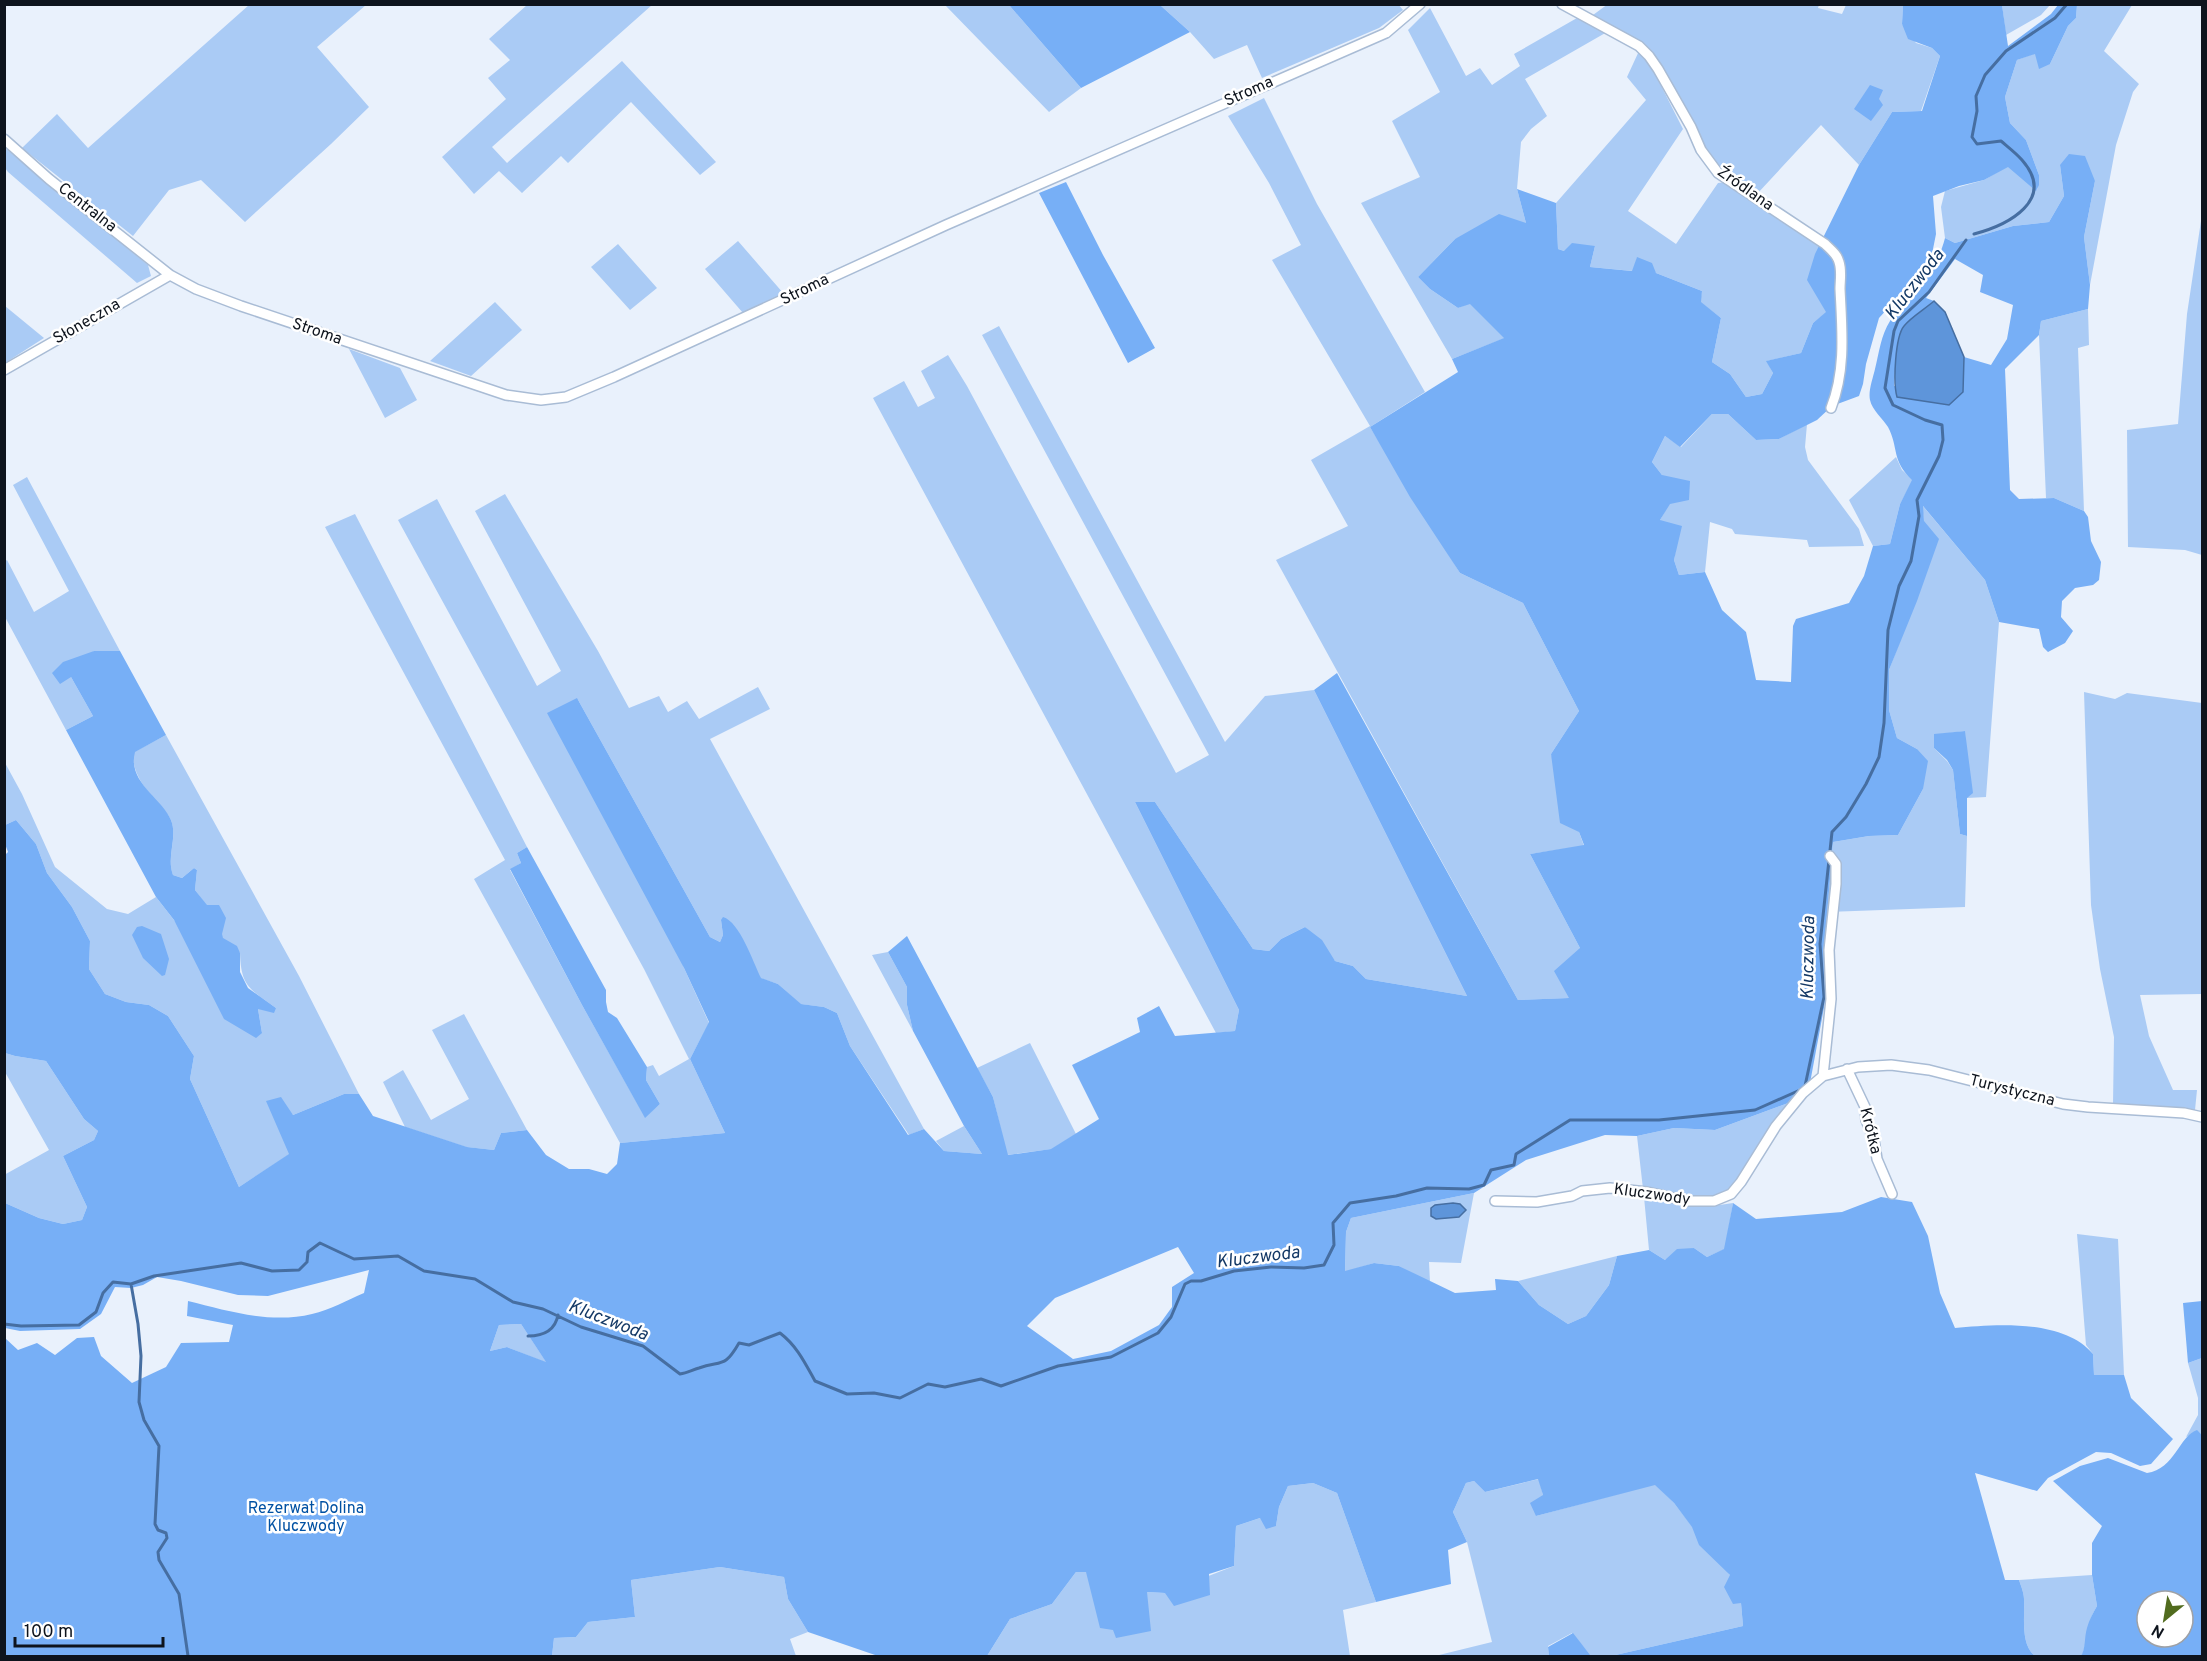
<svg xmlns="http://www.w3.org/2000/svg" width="2207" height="1661" viewBox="0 0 2207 1661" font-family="Overpass,sans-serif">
<rect width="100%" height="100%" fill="#e9f1fc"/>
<path fill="#aacbf5" d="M1398 4 1403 10 1379 28 1262 78 1247 45 1214 59 1190 32 1160 5Z
M1608 4 1819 5 1818 8 1842 14 1846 5H1903L1902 24 1916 43 1932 48 1940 56 1921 111 1892 112 1859 165 1821 125 1757 194 1717 167 1652 52 1645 44 1593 15Z
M249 5H366L317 47 369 107 331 144 245 222 201 180 169 190 133 236 22 148 57 114 88 148Z
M652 5 492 147 507 163 622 61 716 162 700 175 631 102 568 163 561 156 522 193 499 171 474 194 442 157 506 99 488 78 510 60 489 39 527 5Z
M945 5H1009L1081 88 1049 112Z
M2002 5H2050L2041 15 2006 35Z
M2077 5H2132L2104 51 2139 84 2133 92 2116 145 2090 285 2084 237 2095 181 2060 165 2064 196 2049 222 2013 226 1955 243 1945 238 1941 207 1945 191 1984 180 2008 166 2037 190 2039 175 2026 140 2010 123 2005 97 2017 60 2035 53 2050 64 2068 26 2076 18Z
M1430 8 1466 76 1480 68 1492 85 1520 66 1514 54 1577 18 1607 32 1525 79 1547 116 1531 129 1521 142 1517 189 1526 223 1455 239 1418 277 1430 289 1458 308 1470 303 1505 338 1452 359 1361 203 1420 177 1392 121 1440 92 1408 30Z
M1639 51 1648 60 1683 129 1628 211 1676 244 1718 183 1726 182 1821 246 1827 312 1813 323 1801 353 1767 361 1773 373 1762 394 1746 397 1730 374 1712 362 1721 318 1700 302 1702 291 1656 273 1637 258 1633 271 1590 267 1595 246 1564 251 1558 249 1556 203 1646 100 1627 77Z
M1264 98 1317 204 1425 392 1370 427 1460 573 1523 603 1579 711 1551 754 1584 846 1530 854 1580 948 1570 998 1518 1000 1276 560 1348 526 1311 460 1370 426 1272 260 1301 245 1269 183 1228 116Z
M5 148 148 265 151 276 137 283 8 172 5 168Z
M2202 185V555L2185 550 2128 547 2127 430 2178 424 2187 314 2201 221Z
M738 241 784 294 743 313 705 269Z
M618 244 657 288 630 310 591 267Z
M495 302 522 330 471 376 430 361Z
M5 306 44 338 5 363Z
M2088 309 2089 345 2078 348 2084 511 2054 498H2046L2039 335 2041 321Z
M999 326 1225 742 1265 696 1314 690 1467 996 1366 979 1353 966 1335 961 1305 927 1281 939 1269 951 1253 949 1155 802H1135L1239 1010 1235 1031 1216 1033 873 398 904 381 918 407 935 398 921 371 948 355 967 386 1176 773 1209 755 982 335Z
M349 349 400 368 417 400 385 418Z
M1712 414H1728L1756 440 1779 439 1807 424 1805 447 1808 460 1859 529 1864 546 1809 547 1807 540 1735 534 1732 529 1710 522 1705 572 1679 575 1674 560 1676 548 1660 520 1669 504 1662 475 1652 462 1665 436 1681 447Z
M1896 457 1902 470 1913 480 1900 504 1890 544 1873 546 1849 500Z
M27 477 120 651H94L71 677 93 716 66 730 5 617 4 562 7 560 34 612 69 591 13 485Z
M505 494 598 651 629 708 659 696 668 712 687 701 699 719 758 687 770 709 710 739 924 1129 909 1135 850 1046 837 1013 824 1007 800 1004 778 984 760 978 738 932 721 920 723 935 720 942 710 937 577 698 684 968 709 1023 690 1059 725 1133 620 1143 474 879 505 860 325 527 355 514 527 847 517 853 521 863 510 870 582 1005 645 1117 660 1104 646 1080 647 1067 653 1065 659 1076 689 1059 644 969 398 520 437 499 537 686 561 671 475 511Z
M1922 505 1985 580 1999 622 1986 797 1967 798 1965 731 1934 735V748L1947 761 1953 770 1960 834 1967 836 1965 907 1827 912 1833 842 1869 836 1898 835 1923 789 1917 749 1897 738 1889 710V670L1902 636 1924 521Z
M2084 692 2115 699 2127 693 2202 703V994L2140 995 2149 1036 2173 1090H2197L2195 1110 2113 1104 2114 1037 2100 969 2091 905Z
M166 735 299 976 359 1094H344L293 1115 267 1101 290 1154 239 1187 190 1079 194 1056 168 1016 149 1005 126 1002 105 994 89 969 90 941 72 907 47 873 36 844 16 820 5 825 4 761 22 794 55 867 107 909 128 914 156 897 262 1033 258 1009 276 1008C250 989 241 987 240 953L223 939 207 906 195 890 197 870 194 868 182 878 173 875C166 856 178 839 171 820 168 814 163 809 159 805 146 790 130 771 134 752Z
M888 952 907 987V1005L913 1031 872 955Z
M464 1014 527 1130 501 1133 494 1150 466 1147 405 1127 383 1082 403 1070 431 1120 469 1099 432 1030Z
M1030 1043 1076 1134 1052 1149 1007 1155 993 1097 977 1068Z
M5 1053 15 1056 46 1061 84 1119 98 1131 94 1140 63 1156 87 1207 82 1220 63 1224 39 1218 5 1203 4 1175 49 1150 5 1072Z
M1791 1102 1751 1163 1730 1191 1715 1197H1690L1643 1189 1637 1136 1674 1128 1715 1130Z
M964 1126 982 1154 944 1151 936 1141Z
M1474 1193 1461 1263 1429 1262 1430 1282 1399 1266 1374 1263 1345 1272 1346 1232 1351 1218Z
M1644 1197 1713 1206 1733 1203 1725 1249 1707 1257 1694 1248 1665 1260 1649 1250Z
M2077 1234 2118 1239 2124 1375H2094L2093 1354 2086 1345Z
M1617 1256 1609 1285 1586 1316 1568 1324 1539 1305 1518 1281Z
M521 1324 547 1363 507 1347 490 1351 499 1325Z
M2202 1358V1435L2197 1431 2186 1437 2198 1415V1398L2188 1363Z
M1539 1479 1543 1495 1536 1516 1655 1484 1674 1503 1730 1575 1741 1603 1743 1626 1611 1656H1591L1572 1633 1548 1646 1549 1656H1435L1492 1642 1467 1542 1453 1512 1466 1483 1474 1481 1485 1492Z
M1313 1483 1337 1493 1376 1602 1343 1610 1350 1656H987L1010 1619 1052 1604 1076 1572H1086L1147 1592 1165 1593 1234 1566 1236 1526 1260 1518 1276 1526 1279 1507 1288 1486Z
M720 1567 784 1577 788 1599 808 1632 790 1639 796 1656H552L554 1638 576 1637 588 1622 635 1617 631 1580Z
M2092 1575 2097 1606C2085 1626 2089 1637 2082 1656H2035C2020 1644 2025 1616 2024 1599 2024 1593 2021 1586 2019 1580Z"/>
<path fill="#77aff6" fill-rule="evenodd" d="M1009 5H1160L1190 32 1081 88Z
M1903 5H2002L2008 46 2051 14 2058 5H2077L2076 18 2068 26 2050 64 2039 69 2035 54 2017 60 2005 97 2010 123 2026 140 2039 175V185L2036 191 2008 167 1984 180 1959 186 1933 196 1936 234 1932 254 1901 294 1879 318 1866 364 1863 384 1859 396 1832 406 1817 420 1779 439 1756 440 1728 414H1712L1680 447 1665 436 1652 462 1662 475 1690 481 1689 500 1670 504 1660 520 1682 526 1674 560 1679 575 1705 572 1722 610 1746 632 1756 680 1791 682 1793 626 1796 619 1849 603 1864 576 1873 546 1890 544 1900 504 1912 480C1891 460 1899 448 1888 427 1883 419 1872 410 1870 400 1868 391 1873 378 1875 369 1879 353 1881 335 1890 321 1912 289 1934 280 1945 238L1955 243 2013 226 2049 222 2064 196 2060 165 2069 154 2085 156 2095 181 2084 237 2090 285 2088 309 2041 321 2039 335 2005 369 2010 490 2019 499 2054 498 2084 511 2088 517 2091 541 2101 562 2099 580 2093 585 2075 588 2062 601 2061 617 2073 631 2065 643 2048 652 2043 647 2039 629 1999 622 1985 580 1923 506 1924 521 1939 539 1917 601 1889 670V710L1897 738 1917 749 1928 761 1923 789 1898 835 1869 836 1833 842 1824 952 1826 997 1810 1083 1791 1102 1715 1130 1674 1128 1637 1136 1605 1135 1526 1160 1474 1193 1351 1218 1346 1232 1345 1271 1374 1263 1399 1266 1455 1293 1496 1290 1495 1279 1518 1281 1539 1305 1568 1324 1586 1316 1609 1285 1617 1256 1649 1250 1665 1260 1677 1249 1694 1248 1707 1257 1724 1249 1733 1203 1756 1219 1842 1212 1881 1197 1912 1202 1928 1236 1940 1293 1955 1328C1996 1324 2064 1319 2093 1354L2094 1375H2124L2131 1398 2173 1439 2151 1464 2140 1466 2111 1453 2096 1452 2048 1478 2037 1491 1975 1473 2005 1580H2019C2021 1586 2024 1593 2024 1599 2025 1616 2020 1644 2035 1656H1611L1743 1626 1741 1603 1733 1604 1724 1587 1730 1575 1699 1545 1692 1527 1674 1503 1655 1485 1536 1516 1530 1503 1543 1495 1538 1479 1485 1492 1474 1481 1466 1483 1453 1512 1467 1542 1448 1550 1451 1584 1376 1602 1337 1493 1313 1483 1288 1486 1279 1507 1276 1526 1266 1529 1260 1518 1236 1526 1234 1566 1209 1574 1210 1595 1174 1606 1165 1593 1147 1592 1151 1631 1116 1638 1113 1630 1100 1628 1086 1572H1076L1052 1604 1010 1619 987 1656H878L808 1632 788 1599 784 1577 720 1567 631 1580 635 1617 588 1622 576 1637 554 1638 552 1656H5V1338L18 1350 37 1343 55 1355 77 1338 94 1337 101 1356 132 1383 166 1367 181 1343 229 1342 233 1325 187 1316 188 1301C228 1311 271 1324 312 1314 330 1310 347 1300 364 1293L369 1270 268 1296 238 1295 181 1281 157 1277 143 1285 131 1288 115 1287 101 1314 80 1329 20 1331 5 1328V1203L39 1218 63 1224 82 1220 87 1207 63 1156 94 1140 98 1131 84 1119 46 1061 15 1056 5 1053 4 856 8 852 5 844V825L16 820 36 844 47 873 72 907 90 941 89 969 105 994 126 1002 149 1005 168 1016 194 1056 190 1079 239 1187 289 1154 266 1101 281 1097 293 1115 344 1094H359L373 1116 467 1147 494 1150 501 1133 527 1130 546 1155 569 1169H589L607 1174 617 1164 620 1143 725 1133 690 1059 709 1022 684 968 547 713 577 698 710 937 720 942 723 935 721 920 723 917C740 922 753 962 761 978L778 984 801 1004 824 1007 837 1013 850 1046 908 1135 924 1129 944 1151 982 1154 964 1126 913 1031 907 1005V987L888 952 907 936 993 1097 1008 1155 1051 1149 1099 1119 1072 1065 1140 1032 1137 1018 1159 1006 1175 1036 1235 1031 1239 1010 1135 802H1155L1253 949 1269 951 1281 939 1305 927 1322 940 1335 961 1353 966 1366 979 1467 996 1314 690 1337 673 1518 1000 1569 998 1554 971 1580 948 1530 854 1584 845 1579 832 1560 823 1551 754 1579 711 1523 603 1460 573 1410 497 1370 427 1458 372 1452 359 1504 338 1470 304 1458 308 1430 289 1418 277 1455 239 1499 214 1526 223 1517 189 1556 203 1558 249 1564 251 1572 243 1595 246 1590 267 1632 271 1637 257 1652 263 1656 273 1702 291 1701 302 1721 318 1712 362 1730 374 1746 397 1762 394 1773 373 1766 361 1801 353 1813 323 1826 312 1807 280 1815 254 1859 165 1892 112 1922 111 1940 56 1932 48 1908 39 1902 24ZM1955 259 1983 275 1980 292 2013 305 2007 339 1991 365 1964 357 1963 392 1894 386 1895 369 1903 327 1934 301 1926 298ZM1178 1247 1194 1273 1172 1287V1307L1159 1325 1111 1351 1073 1359 1027 1326 1055 1298ZM521 1324 546 1362 507 1347 490 1351 499 1325Z
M1870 85 1883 90 1879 99 1883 105 1871 121 1854 109Z
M1066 182 1103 255 1155 348 1128 363 1039 193Z
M94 651H120L166 735 135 752C127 782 162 798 171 820 178 838 166 856 173 875L182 878 194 868 197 870 195 890 207 905H219L226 918 222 934 223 938 237 946 240 953V972L248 988 276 1008 274 1013 258 1009 262 1033 256 1038 224 1019 174 920 156 897 66 730 93 716 71 677 60 684 52 673 63 662Z
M1965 731 1973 793 1967 798V836L1960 834 1953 770 1947 760 1934 748V734Z
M527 847 606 990V1002L608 1012 617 1018 647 1067 646 1080 660 1104 645 1118 582 1005 510 869 521 863 517 853Z
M142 926 161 934 169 959 165 975 162 976 143 958 132 935 137 927Z
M2202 1301V1358L2188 1363 2183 1303Z
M2197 1430 2202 1435V1656H2081C2086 1648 2084 1638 2087 1628 2089 1620 2093 1613 2097 1606L2092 1575V1543L2102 1526 2053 1481 2080 1466 2108 1458 2147 1473C2175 1469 2179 1436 2197 1430ZM2147 1601H2183V1637H2147Z
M1573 1633 1591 1656H1549L1548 1647Z"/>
<path fill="#5e95da" stroke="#466ea1" stroke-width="1.5" d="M1934 301 1945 312 1964 357 1963 392 1949 405 1897 397C1893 383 1895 337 1904 326 1911 317 1925 309 1934 301Z
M1453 1203 1460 1204 1466 1210 1459 1217 1436 1219 1431 1216V1208L1435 1205Z"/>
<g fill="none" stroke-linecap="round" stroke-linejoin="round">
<path stroke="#466ea1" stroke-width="3" d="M1974 234C2008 225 2057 200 2022 160 2016 153 2008 147 2001 141L1977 144 1972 137 1977 111 1976 96 1985 75 2006 51 2055 18 2067 4
M131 1284 138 1324 141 1356 139 1402 144 1420 159 1446 155 1524 158 1530 166 1533 167 1538 158 1552 159 1560 179 1594 188 1656
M4 1324 21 1326 79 1325 96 1312 103 1293 113 1282 131 1284 154 1276 241 1263 272 1271 299 1270 307 1262 308 1252 320 1243 354 1259 398 1256 424 1271 475 1279 513 1302 543 1309 581 1327 643 1346 680 1374C687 1373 692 1370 699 1368 722 1360 724 1369 739 1343L749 1345 780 1333C797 1346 805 1363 815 1381L847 1394 874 1393 900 1398 928 1384 945 1387 981 1379 1001 1386 1058 1366 1111 1357 1158 1333 1171 1317 1185 1284 1191 1281H1201L1234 1271 1271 1267 1304 1268 1324 1265 1334 1245 1333 1223 1350 1203 1396 1196 1427 1188 1469 1189 1484 1185 1491 1170 1514 1165 1516 1154 1570 1120H1659L1755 1110 1800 1090 1805 1086 1824 997 1820 944 1832 832 1846 817 1866 784 1879 757 1884 723 1888 630 1899 586 1911 561 1919 516 1917 500 1939 456 1943 440 1942 425 1925 420 1893 405 1885 388 1894 331 1898 321 1929 292 1966 240
M528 1336C543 1336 555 1331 558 1315"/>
<g stroke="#a9bcd5" stroke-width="12">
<path id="street" d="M1562 4 1639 46 1649 56 1658 69 1691 127 1701 150 1718 173 1825 244C1831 250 1837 254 1839 262 1842 271 1840 280 1840 289 1842 330 1846 370 1831 408
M4 139 49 179 170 275 196 289 241 306 506 395 541 400 566 397 614 377 946 225 1386 33 1420 4
M4 370 170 275
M1847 1069 1865 1107 1866 1120 1874 1140 1877 1159 1892 1194
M1823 1076 1831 999 1829 950 1836 884V864L1830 856
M1495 1201 1537 1202 1572 1196 1582 1191 1610 1188 1647 1192 1688 1201H1714L1731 1194 1741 1182 1776 1126 1803 1093 1823 1076 1858 1067 1891 1065 1929 1070 2063 1104 2088 1107 2184 1113 2202 1117"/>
</g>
<use href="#street" stroke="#fff" stroke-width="9"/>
</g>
<g text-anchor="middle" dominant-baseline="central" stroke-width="5" stroke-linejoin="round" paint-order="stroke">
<g font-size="16" fill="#0e141d" stroke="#fff">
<text transform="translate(1249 92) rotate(-24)">Stroma</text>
<text transform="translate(1745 189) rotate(35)">Źródlana</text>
<text transform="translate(87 208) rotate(38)">Centralna</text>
<text transform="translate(805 290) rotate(-26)">Stroma</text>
<text transform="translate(87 322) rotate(-30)">Słoneczna</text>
<text transform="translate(317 332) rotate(19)">Stroma</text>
<text transform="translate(2012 1091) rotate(14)">Turystyczna</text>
<text transform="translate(1870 1131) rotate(76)">Krótka</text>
<text transform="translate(1652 1195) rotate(8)">Kluczwody</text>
</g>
<g font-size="16" fill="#0051a3" stroke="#fff">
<text x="306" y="1509">Rezerwat Dolina<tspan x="306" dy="18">Kluczwody</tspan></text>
</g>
<g font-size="18" font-style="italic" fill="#143966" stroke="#fff">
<text transform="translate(1915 285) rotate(-52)">Kluczwoda</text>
<text transform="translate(1809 958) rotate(-89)">Kluczwoda</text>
<text transform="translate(1258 1258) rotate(-7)">Kluczwoda</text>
<text transform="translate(608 1321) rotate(21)">Kluczwoda</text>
</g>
</g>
<rect width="2207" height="1661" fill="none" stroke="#0e141d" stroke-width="12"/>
<g transform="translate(2165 1619) rotate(210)"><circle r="28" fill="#ffffff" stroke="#9fa1a5" stroke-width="1.5"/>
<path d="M0-4.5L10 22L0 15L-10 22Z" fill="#516b1e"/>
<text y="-9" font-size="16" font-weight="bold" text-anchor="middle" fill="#0e141d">N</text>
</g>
<path d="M15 1637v9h148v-9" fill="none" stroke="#0e141d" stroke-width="3"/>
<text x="24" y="1637" font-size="18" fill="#0e141d" stroke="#ffffff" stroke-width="4.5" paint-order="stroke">100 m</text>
</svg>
